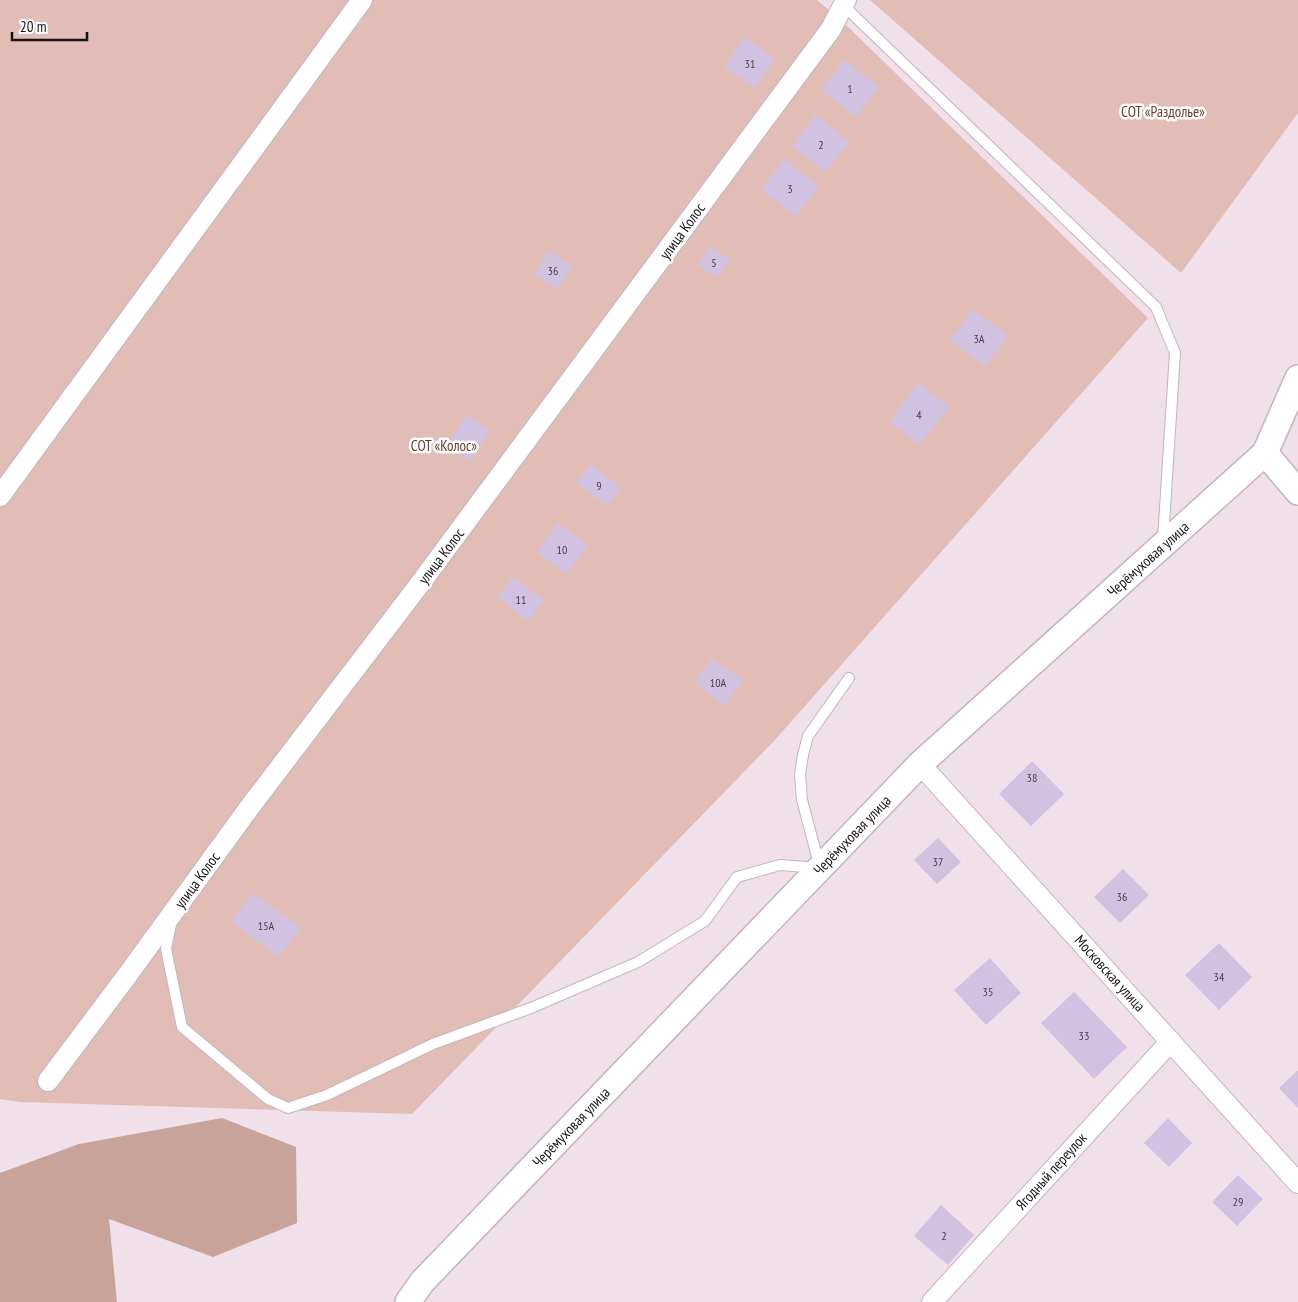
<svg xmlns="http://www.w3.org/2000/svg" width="1298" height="1302" viewBox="0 0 1298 1302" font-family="'PT Sans Narrow',sans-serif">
<rect width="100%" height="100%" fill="#efe0ea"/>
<path fill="#e1bdb5" d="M0 0H817L847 26 1148 318 774 741 412 1114 20 1102 0 1099Z
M870 0H1298V113L1181 273Z"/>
<path fill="#c7a39a" d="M222 1118 296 1147 297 1223 213 1257 109 1219 117 1302H0V1173L79 1144Z"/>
<path fill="#d2c2e1" d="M745 37 775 60 754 88 724 66Z
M844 60 879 87 856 117 821 90Z
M815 115 850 142 826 172 792 146Z
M784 159 819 186 796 216 761 190Z
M711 246 730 260 716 278 698 264Z
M549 251 573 266 557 289 534 274Z
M973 310 1008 336 985 367 950 340Z
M918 383 949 407 920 445 889 422Z
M467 415 490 431 470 461 446 446Z
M591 464 621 488 607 506 576 483Z
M558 523 588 545 566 574 537 552Z
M513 577 544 600 528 621 498 597Z
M712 658 743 681 724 706 694 682Z
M1032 761 1064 794 1031 826 999 794Z
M938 838 961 862 937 884 914 860Z
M1123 869 1149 895 1120 923 1094 897Z
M253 893 301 928 279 957 231 921Z
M1219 943 1252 977 1219 1010 1185 975Z
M990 958 1021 993 986 1025 954 990Z
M1074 992 1127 1047 1094 1079 1041 1023Z
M1297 1071H1298V1108L1279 1088Z
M1168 1118 1192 1143 1169 1167 1144 1143Z
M1238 1175 1263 1199 1237 1226 1212 1202Z
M941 1205 974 1235 948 1265 914 1236Z"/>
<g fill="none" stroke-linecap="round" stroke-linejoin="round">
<g stroke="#c3b4be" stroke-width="12">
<path id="service" d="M843 5 1156 307 1175 353 1163 539
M171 924 166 949 182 1027 268 1099 288 1108 327 1095 433 1044 531 1008 638 962 705 921 737 877 780 865 820 868 802 800 800 774 803 755 808 736 849 678"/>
</g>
<g stroke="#c3b4be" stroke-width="22">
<path id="minor" d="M0 496 362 0
M920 764 1298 1183
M48 1081 126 977 252 804 419 585 831 29 846 0
M932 1302 1171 1041"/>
</g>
<g stroke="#c3b4be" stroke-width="28">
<path id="tertiary" d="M1265 453 1298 492
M408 1302 422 1282 920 764 1265 453 1298 378"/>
</g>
<use href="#service" stroke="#fff" stroke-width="10"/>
<use href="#minor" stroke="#fff" stroke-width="20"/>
<use href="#tertiary" stroke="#fff" stroke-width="25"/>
</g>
<g text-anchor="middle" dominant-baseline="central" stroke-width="5" stroke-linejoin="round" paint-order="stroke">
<g font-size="12" fill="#463e49">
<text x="750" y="63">31</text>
<text x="850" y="88">1</text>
<text x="821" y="144">2</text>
<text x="790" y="188">3</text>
<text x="714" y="262">5</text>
<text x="553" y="270">36</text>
<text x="979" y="338">3А</text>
<text x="919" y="414">4</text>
<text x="599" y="485">9</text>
<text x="562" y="549">10</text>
<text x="521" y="599">11</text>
<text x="718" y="682">10А</text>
<text x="1032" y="777">38</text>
<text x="938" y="861">37</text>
<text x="1122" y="896">36</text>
<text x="266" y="925">15А</text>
<text x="1219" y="976">34</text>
<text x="988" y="991">35</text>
<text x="1084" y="1035">33</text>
<text x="1238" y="1201">29</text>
<text x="944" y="1235">2</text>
</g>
<g font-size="15" fill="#6c392d" stroke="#fff">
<text x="1163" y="111">СОТ «Раздолье»</text>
<text x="444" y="445">СОТ «Колос»</text>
</g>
<g font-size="15" fill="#171216" stroke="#fff">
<text transform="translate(682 231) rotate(-54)">улица Колос</text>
<text transform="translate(441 556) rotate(-53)">улица Колос</text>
<text transform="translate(1148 559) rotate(-42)">Черёмуховая улица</text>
<text transform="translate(852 835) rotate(-46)">Черёмуховая улица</text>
<text transform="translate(197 880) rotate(-54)">улица Колос</text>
<text transform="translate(1110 973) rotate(48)">Московская улица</text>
<text transform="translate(571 1127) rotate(-46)">Черёмуховая улица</text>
<text transform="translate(1051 1171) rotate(-48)">Ягодный переулок</text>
</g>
</g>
<path d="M12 32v8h75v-8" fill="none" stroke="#171216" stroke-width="2.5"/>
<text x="20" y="32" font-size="15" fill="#171216" stroke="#ffffff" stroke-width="4" paint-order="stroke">20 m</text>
</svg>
